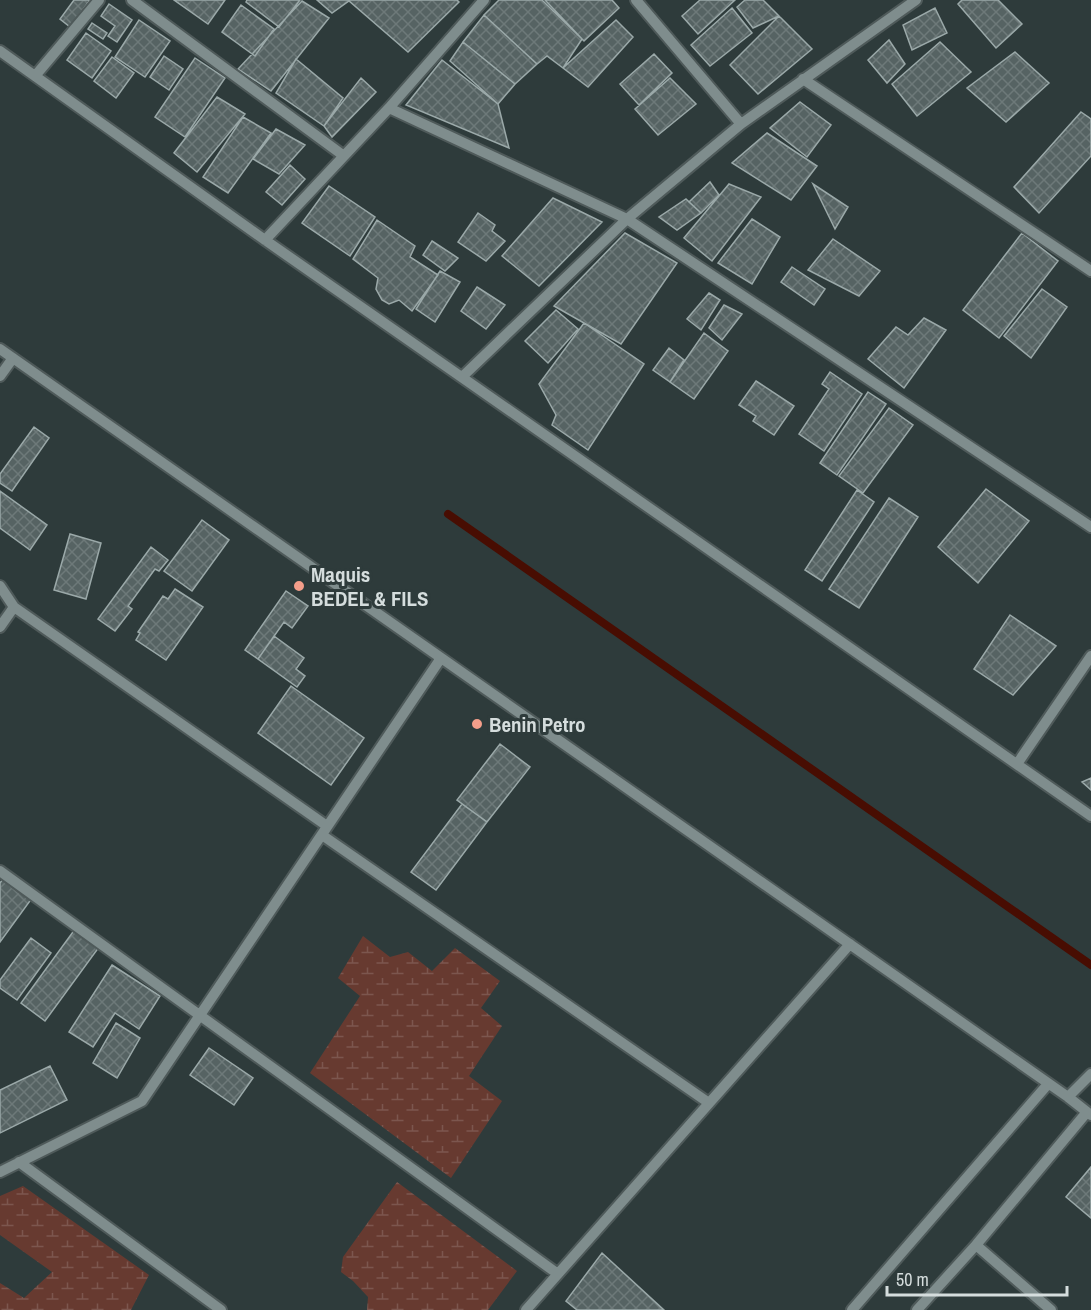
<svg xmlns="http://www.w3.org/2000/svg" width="1091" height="1310" viewBox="0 0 1091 1310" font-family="'Archivo Narrow',sans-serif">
<defs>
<pattern id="wetland-marsh" width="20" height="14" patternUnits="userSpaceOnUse" patternTransform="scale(1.5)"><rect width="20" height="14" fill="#673a30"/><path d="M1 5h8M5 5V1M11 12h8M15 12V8" fill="none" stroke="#7c564e"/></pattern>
<pattern id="building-cross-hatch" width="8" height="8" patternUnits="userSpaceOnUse" patternTransform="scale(1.5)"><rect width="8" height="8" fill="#566363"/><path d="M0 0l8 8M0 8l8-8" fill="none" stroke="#6d7979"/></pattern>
</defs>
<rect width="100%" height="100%" fill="#2e3b3b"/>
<path fill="url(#wetland-marsh)" d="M363 936 390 957 408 952 432 971 455 948 500 981 481 1008 502 1026 469 1076 502 1101 451 1178 310 1073 360 996 338 978Z
M397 1182 517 1271 488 1310H367L368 1297 353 1281 341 1272 343 1257Z
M23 1186 149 1275 131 1310H0V1283L24 1298 52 1272 0 1235V1196Z"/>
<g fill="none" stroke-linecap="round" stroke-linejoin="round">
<path stroke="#480d02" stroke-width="8" d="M448 514 1091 965"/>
</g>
<path fill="url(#building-cross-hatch)" stroke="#9ba9a9" stroke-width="1.5" d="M74 0H90L70 27 60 19Z
M174 0H225L208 24Z
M247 0H300L279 27 246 2Z
M317 0H457L459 2 408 52 349 1 332 13Z
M499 0H542L582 39 563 68 547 56 537 64 484 15Z
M545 0H612L619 8 584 41Z
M700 0H735L698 34 682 16Z
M745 0H763L779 16 753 28 737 7Z
M962 0H998L1022 24 996 48 958 4Z
M302 1 329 18 271 91 238 69Z
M109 4 132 20 117 42 108 36 115 26 101 16Z
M241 5 274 29 255 56 222 32Z
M732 8 752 33 710 66 691 45Z
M935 8 947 33 912 50 903 25Z
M484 15 537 64 515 84 463 42Z
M779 16 812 49 758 94 730 65Z
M139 20 170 41 145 77 115 57Z
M616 20 633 37 588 87 563 68Z
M92 23 107 33 103 39 88 29Z
M86 33 111 51 92 78 67 60Z
M889 40 905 64 887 83 868 60Z
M463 42 515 84 498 104 450 61Z
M940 42 971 72 917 116 892 84Z
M1015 52 1049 83 1006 122 967 88Z
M654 54 672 73 639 105 620 84Z
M164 56 183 69 169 90 150 77Z
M112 57 134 73 116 98 94 81Z
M195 58 225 78 185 137 155 117Z
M296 59 343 98 324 126 276 93Z
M442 60 498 104 509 148 406 105Z
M361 78 376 92 332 137 324 126Z
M670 78 696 104 658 135 635 109Z
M217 97 245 114 197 172 174 153Z
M800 102 831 125 807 157 770 128Z
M1081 112 1091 119V156L1039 213 1014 187Z
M243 117 271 133 228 193 203 177Z
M276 129 305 145 279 174 253 159Z
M767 133 817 166 791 200 732 163Z
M290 165 305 179 282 205 266 192Z
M710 182 719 195 701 213 689 202Z
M729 184 761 197 712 261 684 238Z
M813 184 848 207 835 229Z
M329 186 375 217 350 256 302 223Z
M553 198 602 222 539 286 502 256Z
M686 199 701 213 677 230 659 217Z
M478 213 495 225 492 231 505 241 486 261 458 242Z
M752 219 780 237 752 284 718 263Z
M377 220 415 246 410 257 438 275 412 311 399 300 389 304 382 300 376 289 378 278 353 259Z
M625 233 677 263 621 344 554 306Z
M1022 233 1058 261 999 338 963 310Z
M833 239 880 271 859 296 808 270Z
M432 241 458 258 445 271 423 255Z
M792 267 825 289 814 305 781 282Z
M440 271 460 282 435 322 416 309Z
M477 287 505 305 486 329 461 311Z
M1042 289 1067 307 1031 358 1004 336Z
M709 293 720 300 701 330 687 319Z
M724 305 742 314 722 340 709 328Z
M556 310 578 329 548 363 525 341Z
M924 318 946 330 904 388 868 359 896 327 908 335Z
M584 323 644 364 588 450 552 425 556 415 539 384Z
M704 333 728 351 694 399 670 382Z
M669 348 684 360 670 382 653 370Z
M830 372 862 394 824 451 799 434 829 389 822 384Z
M756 381 794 406 774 435 753 421 756 416 739 405Z
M868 392 886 404 837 475 820 463Z
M889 408 913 425 863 493 839 476Z
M34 427 49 438 12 491 0 483V474Z
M986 489 1029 521 978 583 938 547Z
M857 490 874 502 822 581 805 570Z
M0 491 47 525 30 550 0 528Z
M889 498 918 517 859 608 829 589Z
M202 520 229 540 192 591 164 571Z
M70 534 101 543 86 599 54 590Z
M151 547 168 560 159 571 155 569 128 606 132 609 115 631 98 619Z
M175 589 203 607 166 660 136 640 140 633 138 632 163 596 168 599Z
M286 591 308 606 292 628 284 622 258 659 245 650Z
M1010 615 1056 646 1013 695 974 669Z
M274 636 304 658 296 669 305 676 297 687 258 659Z
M291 686 364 738 331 785 258 733Z
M500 744 530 767 487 822 457 800Z
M1091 778V790L1082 782Z
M462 804 487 822 436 890 411 872Z
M7 873 35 894 0 942V883Z
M78 925 102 943 45 1021 21 1003Z
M31 938 51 953 17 1000 0 988V980Z
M112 965 160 996 139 1029 115 1013 93 1047 69 1032Z
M116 1023 140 1038 117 1078 93 1063Z
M209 1048 253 1078 234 1105 190 1075Z
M50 1066 67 1100 0 1133V1090Z
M1091 1167V1218L1066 1197Z
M602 1253 664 1310H577L566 1301Z"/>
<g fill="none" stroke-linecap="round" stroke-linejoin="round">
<g stroke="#4f5a5a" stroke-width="14">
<path id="minor" d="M132 0 344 156
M636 0 741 124
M0 51 265 240 1091 816
M35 76 99 0
M803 79 1091 271
M389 108 627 219 1091 527
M265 240 389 108 484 0
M0 349 1068 1097 1091 1115
M0 376 13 358
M462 377 627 219 741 124 916 0
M0 586 14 607 327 826
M0 627 14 607
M1017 764 1091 656
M322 835 709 1103
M0 871 558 1274
M1068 1097 1091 1074
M19 1162 221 1310
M0 1172 142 1101 441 658
M976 1245 1051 1310
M526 1310 850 944
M852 1310 1048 1084
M917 1310 976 1245 1087 1112"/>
</g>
<use href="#minor" stroke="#7f8d8d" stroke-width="10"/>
</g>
<g fill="#f49e8a" stroke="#2e3b3b" stroke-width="2">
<circle cx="299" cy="586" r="6"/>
<circle cx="477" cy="724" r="6"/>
</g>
<g text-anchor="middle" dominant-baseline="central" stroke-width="6" stroke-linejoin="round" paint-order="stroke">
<g font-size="21" font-weight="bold" fill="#d5dddd" stroke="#2e3b3b" text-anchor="start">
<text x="311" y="574">Maquis<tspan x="311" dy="24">BEDEL &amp; FILS</tspan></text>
<text x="489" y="724">Benin Petro</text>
</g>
</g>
<path d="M887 1286v9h180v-9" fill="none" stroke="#d5dddd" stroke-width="3"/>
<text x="896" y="1286" font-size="18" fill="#d5dddd" stroke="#2e3b3b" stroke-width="4.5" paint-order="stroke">50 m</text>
</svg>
